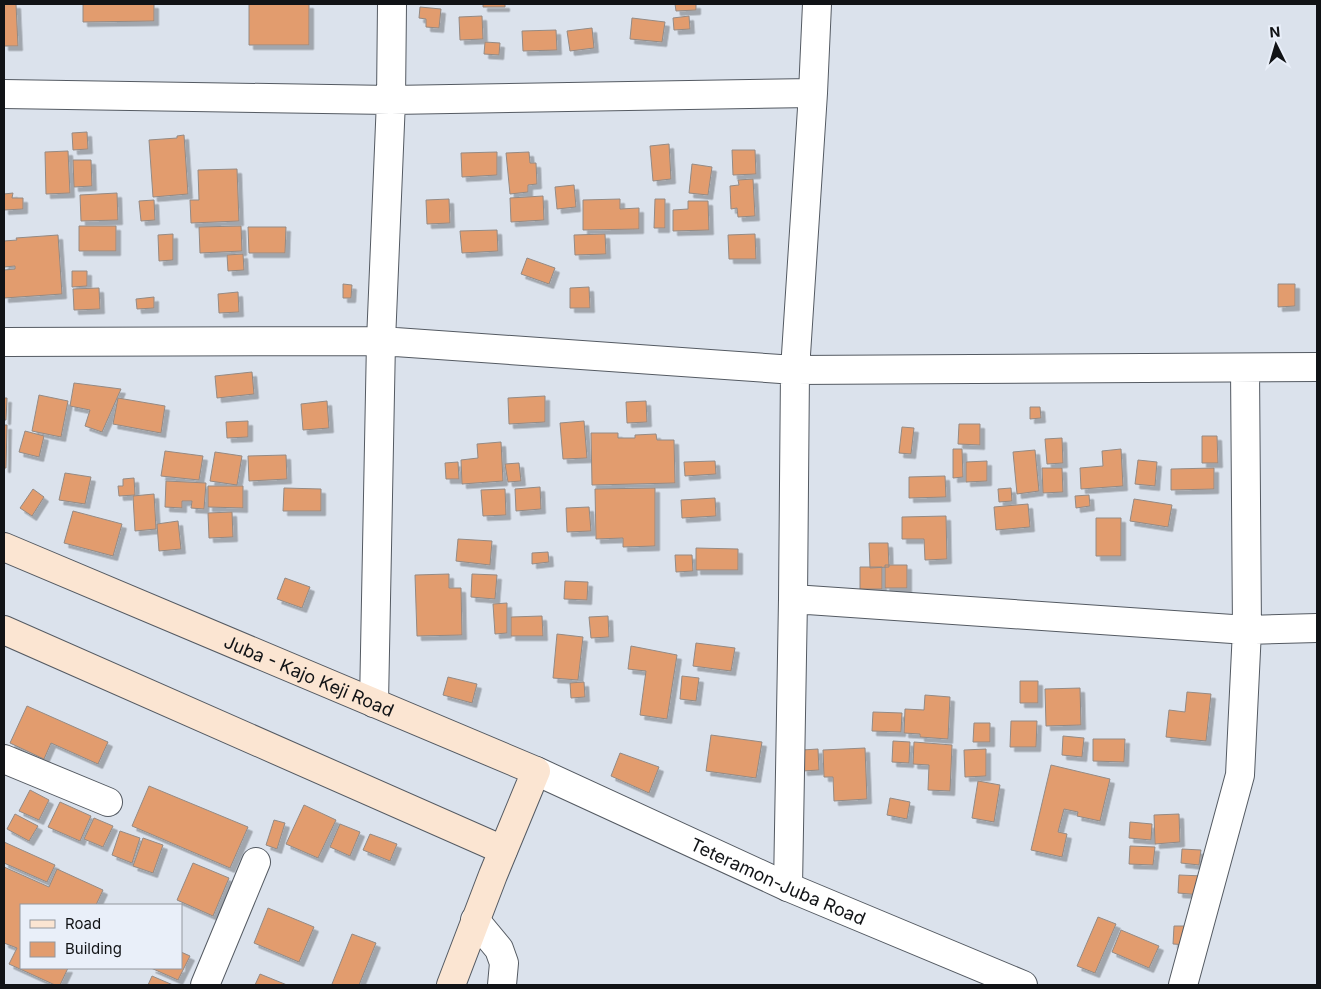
<svg xmlns="http://www.w3.org/2000/svg" width="1321" height="989" viewBox="0 0 1321 989" font-family="Inter,sans-serif">
<defs>
<filter id="shadow"><feDropShadow dx="4.5" dy="4.5" stdDeviation="0" flood-color="#0004"/></filter>
</defs>
<rect width="100%" height="100%" fill="#dbe2ec"/>
<path fill="#e29c6e" stroke="#948a84" filter="url(#shadow)" d="M4 4H16L18 46H4Z
M83 4H154V21L83 22Z
M249 4H309V45H249Z
M483 4H505V7H483Z
M675 4H696V10L676 11Z
M420 7 441 9 439 28 426 27V19L419 18Z
M482 16 483 39 460 40 459 17Z
M689 16 690 29 674 30 673 18Z
M632 18 665 22 662 42 630 39Z
M592 28 594 48 570 51 567 31Z
M556 30 557 50 523 51 522 31Z
M485 42 500 43 499 55 484 54Z
M87 132 88 149 73 150 72 133Z
M184 135 188 194 153 197 149 140 177 138V136Z
M669 144 671 179 653 181 650 146Z
M732 150H755L756 174 733 175Z
M68 151 70 193 46 194 45 152Z
M497 152V175L462 177 461 153Z
M529 152 530 163H536L537 184 528 185V192L510 194 506 153Z
M73 160H91L92 186 74 187Z
M692 164 712 167 708 195 689 193Z
M237 169 239 221 191 223 190 200H199L198 170Z
M753 179 755 216 738 217 737 208 731 209 730 186 739 185 738 180Z
M574 185 576 207 557 209 555 187Z
M13 193 12 198H23V209L4 210V194Z
M117 193 118 220 81 221 80 195Z
M543 196 544 220 511 222 510 198Z
M449 199 450 223 427 224 426 200Z
M620 199V209L639 208V229L583 230V200Z
M655 199H665V228H654Z
M154 200 155 220 141 221 139 201Z
M688 201H708L709 230 673 231V210L688 209Z
M79 226H116V251H79Z
M241 226 242 251 200 253 199 227Z
M248 227H286L285 253H249Z
M497 230 498 251 462 253 460 231Z
M173 234V260L159 261 158 235Z
M605 234 606 254 575 255 574 235Z
M755 234 756 259H729L728 235Z
M58 235 62 294 4 298V270L15 269V266L4 267V241L17 240 16 238Z
M243 254 244 270 228 271 227 255Z
M527 258 555 268 549 284 521 274Z
M72 271H87V286L72 287Z
M343 284 352 285 351 298H343Z
M1278 284H1295V306L1278 307Z
M589 287 590 308H570V288Z
M99 288 100 309 74 310 73 289Z
M238 292 239 312 219 313 218 294Z
M154 297V308L137 309 136 299Z
M252 372 254 394 217 398 215 376Z
M74 383 121 389 102 432 85 426 90 410 70 406Z
M39 395 68 401 61 437 32 431Z
M545 396V422L509 424 508 398Z
M4 398H7L6 420H4Z
M118 398 165 406 161 433 113 424Z
M327 401 329 428 303 430 301 404Z
M646 401 647 422 627 423 626 402Z
M1030 407H1040L1041 418 1030 419Z
M248 421V437L227 438 226 422Z
M584 421 587 458 563 459 560 423Z
M959 424H980V445L958 444Z
M4 425H7L6 468H4Z
M902 427 914 428 911 454 899 453Z
M25 431 44 436 39 457 19 452Z
M591 433H618V438H635V435L656 434 657 440H674L675 483 592 485Z
M1202 436H1217L1218 463H1202Z
M1062 438 1063 463 1047 464 1045 439Z
M501 442 503 481 462 484 461 460 478 458 477 444Z
M953 449H962L963 477 953 478Z
M1121 449 1123 486 1081 489 1080 468 1103 466 1102 451Z
M1035 450 1039 491 1017 494 1013 452Z
M165 451 203 456 199 480 161 476Z
M215 452 242 456 237 485 210 481Z
M286 455 287 479 249 481 248 456Z
M1138 460 1157 462 1155 486 1135 484Z
M715 461 716 474 685 476 684 462Z
M987 461V481L966 482V462Z
M458 462 459 479H446L445 463Z
M519 463 521 481 508 482 505 464Z
M1042 468H1062L1063 492 1043 493Z
M1214 468V489L1171 490V469Z
M65 473 91 477 85 504 59 500Z
M945 476 946 497 909 498V477Z
M134 478 135 495 119 496 118 486H123V479Z
M166 481 206 483 204 509 191 508 192 501H182V508L165 507Z
M208 486H243V508L208 507Z
M540 487 541 509 516 511 515 489Z
M284 488 321 489V511H283Z
M655 488V546L623 547V538L596 539 595 489Z
M1011 488 1012 501 999 502 998 489Z
M33 489 44 497 32 516 20 508Z
M505 489 506 515 483 516 481 490Z
M154 494 156 529 135 531 133 496Z
M1089 495 1090 506 1076 508 1075 496Z
M715 498 716 516 682 518 681 500Z
M1134 499 1172 505 1168 527 1130 521Z
M1028 504 1030 527 996 530 994 507Z
M589 507 591 531 567 532 566 508Z
M73 511 122 524 113 556 64 543Z
M232 512 233 537 209 538 208 513Z
M946 516 947 559 925 560 924 539H902V517Z
M1096 518H1121V556H1096Z
M178 521 181 549 159 551 157 524Z
M458 539 492 541 490 565 456 561Z
M869 543H888L889 567 870 568Z
M696 548 738 549V570H696Z
M548 552 549 562 532 564V553Z
M675 555H692L693 571 676 572Z
M885 565H907V588H885Z
M860 567H882V589H860Z
M449 574V588H461L462 635 417 636 415 575Z
M472 574 497 575 495 599 471 597Z
M285 578 310 587 302 608 277 599Z
M565 581 588 582 587 600 564 599Z
M507 603V633L495 634 493 604Z
M542 616 543 636H511V617Z
M608 616 609 637 591 638 589 617Z
M557 634 583 637 578 680 553 678Z
M696 643 735 648 731 671 693 666Z
M631 646 677 655 667 719 640 715 646 671 628 669Z
M682 676 699 678 696 701 680 699Z
M448 677 477 684 472 703 443 695Z
M1020 681H1038V703H1020Z
M584 682 585 697 571 698 570 683Z
M1080 688 1081 725 1046 726 1045 689Z
M1187 692 1211 694 1206 741 1166 737 1169 710 1185 712Z
M925 695 950 697 948 739 920 737V734L904 733 905 709 924 710Z
M27 706 108 742 98 764 51 743 44 759 10 743Z
M873 712 902 713 901 732 872 731Z
M1011 721H1037L1036 747H1010Z
M974 723H990V742H973Z
M711 735 762 742 756 778 706 771Z
M1063 736 1084 738 1082 757 1062 755Z
M1093 739H1125L1124 762 1093 761Z
M893 741 910 742 909 763 892 762Z
M914 742 952 745 950 791 928 790 929 765 913 764Z
M865 748 867 799 834 801 833 777H824L823 750Z
M818 749 819 770 803 771 802 750Z
M986 749V776L965 777 964 750Z
M620 753 659 767 649 793 611 776Z
M1051 765 1110 779 1100 821 1077 816 1078 812 1064 809 1058 832 1067 834 1062 857 1031 850Z
M978 781 1000 785 994 822 972 818Z
M149 786 248 827 230 868 132 826Z
M30 790 49 800 39 820 19 811Z
M890 798 910 802 907 819 887 815Z
M60 802 91 816 80 841 48 827Z
M304 805 336 820 318 858 286 844Z
M15 814 38 826 29 841 7 829Z
M1179 814 1180 842 1155 844 1154 815Z
M94 818 113 826 103 847 84 839Z
M274 820 285 823 277 849 266 845Z
M1130 822 1152 824 1151 840 1129 838Z
M340 824 360 832 350 856 330 847Z
M120 831 140 838 132 863 112 855Z
M370 834 397 844 390 861 363 850Z
M143 838 163 845 153 873 133 866Z
M4 842 55 865 47 882 4 863Z
M1130 846 1155 847 1153 865 1129 864Z
M1182 849 1201 850 1199 865 1181 863Z
M193 863 229 878 213 916 177 900Z
M4 867 49 887 57 869 103 890 96 905H21V968H68L60 985H55L9 964 17 948 4 943Z
M1179 875 1203 876 1202 895 1178 893Z
M268 908 314 927 299 962 254 943Z
M1098 917 1116 924 1095 973 1077 966Z
M1174 926H1189L1188 945 1173 944Z
M1121 930 1159 946 1149 968 1112 952Z
M352 934 376 943 359 985H335L332 984Z
M181 952 190 956 178 980 151 968H181Z
M260 974 287 985H255Z
M152 976 173 985H148Z"/>
<g fill="none" stroke-linecap="round" stroke-linejoin="round">
<g stroke="#545a62" stroke-width="30">
<path id="minor" d="M4 94 391 100 813 93
M4 342 381 341 795 370 1317 367
M793 599 1247 630 1317 628
M374 703 381 341 391 100 392 4
M4 759 108 802
M788 887 793 599 795 370 813 93 817 4
M475 920 499 949 504 963 502 985
M205 985 256 862
M1183 985 1240 775 1247 630 1245 368"/>
</g>
<g stroke="#545a62" stroke-width="30">
<g id="tertiary">
<path id="s1" d="M536 771 788 887 1023 985"/>
</g>
</g>
<g stroke="#545a62" stroke-width="30">
<g id="secondary">
<path id="s2" d="M4 547 536 771 493 875 451 985"/>
<path d="M4 630 503 850"/>
</g>
</g>
<use href="#minor" stroke="#fff" stroke-width="28"/>
<use href="#tertiary" stroke="#fff" stroke-width="28"/>
<use href="#secondary" stroke="#fbe5d2" stroke-width="28"/>
</g>
<g text-anchor="middle" dominant-baseline="central" stroke-width="4" stroke-linejoin="round" paint-order="stroke">
<g font-size="18" fill="#111316" stroke="#e9eff9">
<text stroke="none"><textPath href="#s2" startOffset="331">Juba - Kajo Keji Road</textPath></text>
<text stroke="none"><textPath href="#s1" startOffset="266">Teteramon-Juba Road</textPath></text>
</g>
</g>
<rect width="1321" height="989" fill="none" stroke="#111316" stroke-width="10"/>
<rect x="20" y="904" width="162" height="65" fill="#e9eff9" stroke="#93979e"/>
<rect x="30" y="920" width="25" height="8" fill="#fbe5d2" stroke="#93979e"/>
<text x="65" y="929" font-size="15" fill="#111316">Road</text>
<rect x="30" y="942" width="25" height="15" fill="#e29c6e" stroke="#93979e"/>
<text x="65" y="954" font-size="15" fill="#111316">Building</text>
<g transform="translate(1276 45) rotate(355)" stroke="#e9eff9" stroke-width="4" paint-order="stroke">
<path d="M0-4L9 19L0 12L-9 19Z" fill="#111316"/>
<text y="-8" font-size="14" font-weight="bold" text-anchor="middle" fill="#111316">N</text>
</g>
</svg>
